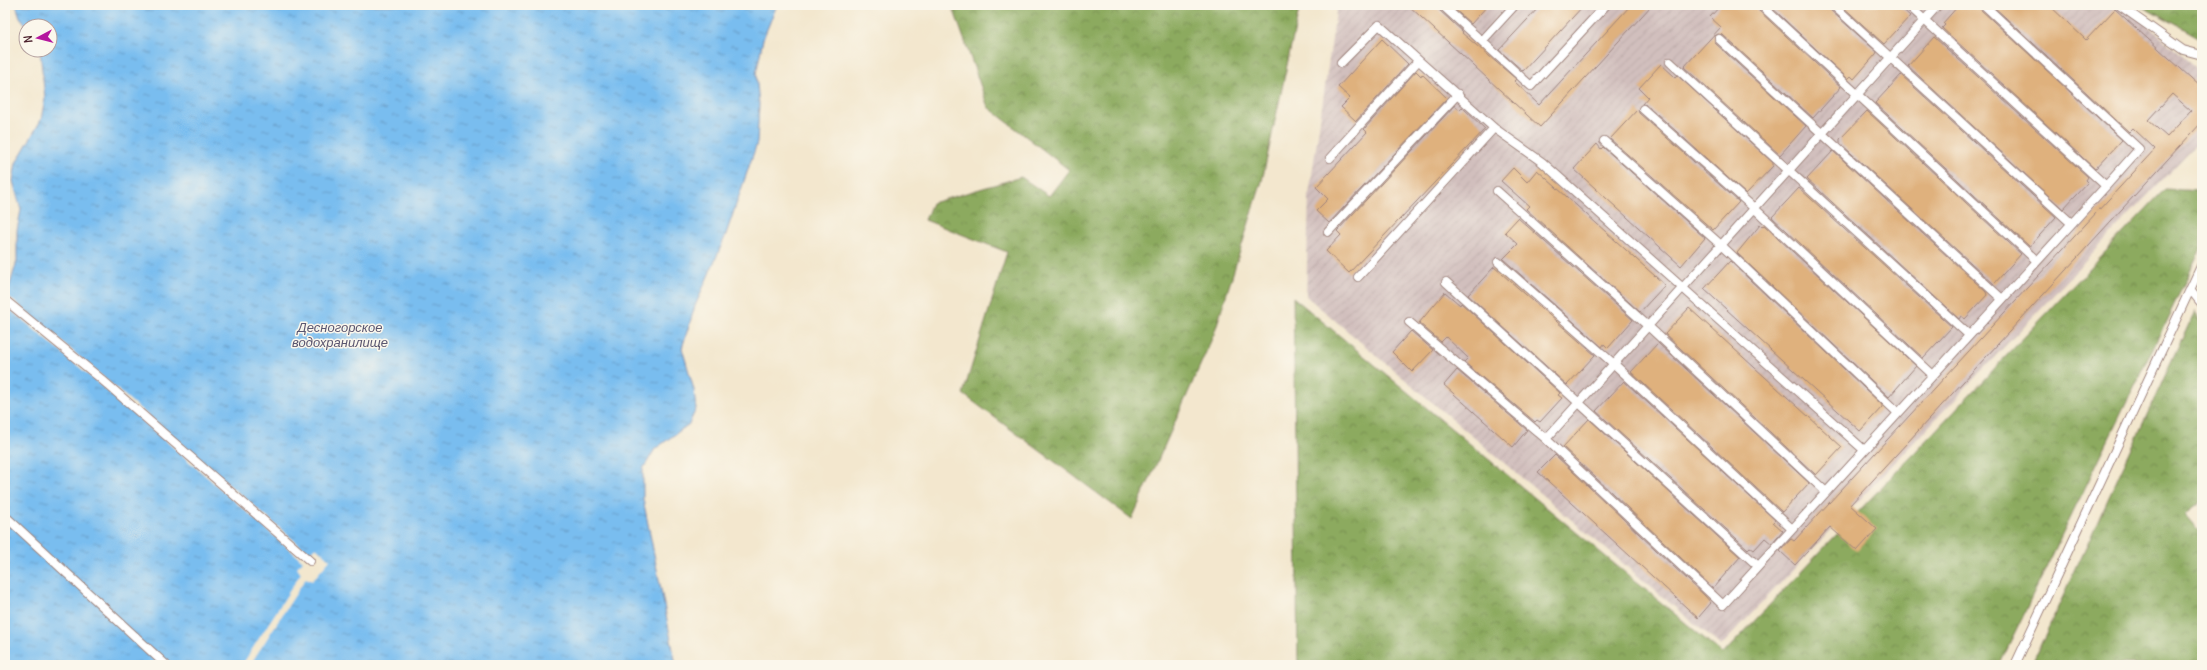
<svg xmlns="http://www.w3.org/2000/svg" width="2207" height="670" viewBox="0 0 2207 670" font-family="Delius,sans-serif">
<defs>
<pattern id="industrial-furrows" width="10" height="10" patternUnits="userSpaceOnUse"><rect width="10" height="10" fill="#d1bfbd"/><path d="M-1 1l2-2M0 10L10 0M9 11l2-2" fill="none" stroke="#b5a4a3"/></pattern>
<pattern id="forest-crowns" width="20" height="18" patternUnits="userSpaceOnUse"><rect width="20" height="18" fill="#8caa5e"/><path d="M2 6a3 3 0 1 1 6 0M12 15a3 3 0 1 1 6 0" fill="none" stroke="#748a4e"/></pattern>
<pattern id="water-ripples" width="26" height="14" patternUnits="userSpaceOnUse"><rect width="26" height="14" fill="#79bdef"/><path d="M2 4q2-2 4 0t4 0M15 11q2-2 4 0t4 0" fill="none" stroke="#6599c2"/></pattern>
</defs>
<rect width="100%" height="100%" fill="#fbf7ec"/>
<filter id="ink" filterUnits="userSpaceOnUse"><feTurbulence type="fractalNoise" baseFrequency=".025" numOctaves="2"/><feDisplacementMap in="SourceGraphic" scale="8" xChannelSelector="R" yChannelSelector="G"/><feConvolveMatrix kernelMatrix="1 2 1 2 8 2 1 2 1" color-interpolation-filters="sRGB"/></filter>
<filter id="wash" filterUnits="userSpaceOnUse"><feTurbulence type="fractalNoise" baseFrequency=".012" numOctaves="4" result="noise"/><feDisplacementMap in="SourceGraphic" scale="16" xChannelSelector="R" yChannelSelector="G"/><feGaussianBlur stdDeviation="0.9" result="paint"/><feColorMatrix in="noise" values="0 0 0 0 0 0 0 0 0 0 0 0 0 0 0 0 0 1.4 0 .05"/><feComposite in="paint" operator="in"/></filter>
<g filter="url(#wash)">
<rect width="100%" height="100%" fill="#f3e7ce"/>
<path fill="url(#industrial-furrows)" d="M1337 5H2124L2202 73V138L1721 646 1306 296 1309 195Z"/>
<path fill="url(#forest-crowns)" stroke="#6b6444" d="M952 5H1300L1262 181 1214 334 1132 519 963 394 1007 252 925 220 932 203 1021 177 1049 196 1069 170 988 107Z
M2141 5H2202V39Z
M2165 189 2202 191V247L1999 665 1298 664 1293 297 1723 654Z
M2195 311 2202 327V500L2184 514 2202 534V665H2046L2034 659Z"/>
<path fill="url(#water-ripples)" stroke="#626e8d" d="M16 5H777L763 39 756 74 759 104 757 143 725 237 695 306 682 348 694 390 696 409 689 424 655 449 643 469V499L676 665H5V301L17 261V230L21 210 13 181 16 163 41 120 45 98 40 50H50V26H27L20 17Z"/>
<path fill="#f3e7ce" d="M8 296 310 554 316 547 330 560 312 581 306 578 250 665H242L301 573 297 567 303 561 128 408 5 305Z"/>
<g id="blocks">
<path fill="#dfb17d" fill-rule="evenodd" d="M1408 5H1437L1438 9 1463 32 1462 33 1516 79 1514 81 1539 105 1631 5H1652L1540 127Z
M1450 5H1488L1471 24Z
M1541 5H1584L1523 71 1499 50Z
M1721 5H1756L1757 9 1841 87 1813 118 1723 35 1718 34 1715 36V43L1806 126 1780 155 1684 67 1721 27 1710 17Z
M1769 5H1828L1829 9 1877 52 1876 54 1854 79 1851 76 1848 79Z
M1841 5H1898L1910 16 1884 44Z
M1959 5H1979L1980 9 2122 140 2095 169 1942 28 1945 25 1943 23Z
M1992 5H2049L2086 40 2115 9 2202 88V122L1850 505 1877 529 1857 551 1830 527 1795 565 1780 551 1791 539 1794 541 2155 149 2133 128 2129 132ZM2172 94 2191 111 2167 137 2148 120Z
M1934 37 2088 177 2086 180 2088 182 2063 209 1908 66Z
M1382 39 1408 64 1356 121 1341 107 1350 98 1338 87Z
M1661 64 1675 77 1677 75 1773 163V166L1746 194 1647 105 1642 104 1648 97 1639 88Z
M1416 71 1421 76 1422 74 1447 98 1329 223 1316 211 1328 199 1316 187 1367 132 1364 129Z
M1901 75 2056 217 2032 244 2029 246 1875 103Z
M1455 105 1459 110 1462 107 1485 129 1349 273 1326 251 1341 235 1337 231Z
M1638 109 1639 113 1739 202 1713 230 1610 139Z
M1867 111 2021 254 1994 284 1840 143V139Z
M1597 144 1601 149 1603 147 1705 238 1681 266 1574 169Z
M1833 151 1986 292 1987 295 1965 319 1961 316 1959 319 1807 179Z
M1513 168 1527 182 1537 170 1665 285 1640 312 1526 209 1529 206 1501 181Z
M1799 188 1952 327 1923 358 1772 217Z
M1518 218 1633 320 1608 348 1604 344 1602 347 1503 259 1518 244 1505 232Z
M1760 225 1762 227 1764 225 1916 366 1889 397 1737 253Z
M1730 261 1882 405V407L1860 431 1704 289Z
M1494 267 1595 355 1567 385 1468 295Z
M1445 292 1460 305 1461 303 1560 393 1558 395 1562 398 1540 422 1537 420 1535 422 1464 362 1468 358 1446 337 1441 342 1419 323Z
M1689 308 1842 447 1816 475 1665 334Z
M1411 331 1433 350 1412 372 1392 352Z
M1658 343 1809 483 1782 512 1631 372Z
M1457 370 1527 430 1513 447 1444 385Z
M1624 381 1775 520 1773 522 1783 531 1772 544 1765 538 1754 550 1750 547 1748 549 1596 411Z
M1589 419 1740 557 1713 588 1563 447Z
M1555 455 1705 596 1711 603 1698 618 1538 472Z"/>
</g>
</g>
<g filter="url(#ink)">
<use href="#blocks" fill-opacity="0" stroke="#9e837c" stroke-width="1"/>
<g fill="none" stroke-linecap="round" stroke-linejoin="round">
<g stroke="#9e837c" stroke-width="10">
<path id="lane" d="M1442 5 1531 86 1606 5
M1761 5 2037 261
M1833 5 2071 223
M1984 5 2139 149 2106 186
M2119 5 2183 50 2202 55
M1719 39 2002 299
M1482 41 1515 5
M1670 62 1969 335
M1341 63 1379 25 1494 128 1542 162 1864 450
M1643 109 1754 208 1933 375
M1604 141 1721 245 1898 413
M1330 158 1418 61
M1497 191 1648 326 1826 492
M1328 232 1458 94
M1498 262 1614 364 1792 529
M1358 277 1494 128
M1446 282 1758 566
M2190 289 2202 304
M5 300 100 378 310 561
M1409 322 1546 439 1723 605 2106 186 1908 5
M1546 439 1938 5
M5 516 166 665
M2015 665 2202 264"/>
</g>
<use href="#lane" stroke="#fff" stroke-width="8"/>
</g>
</g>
<g text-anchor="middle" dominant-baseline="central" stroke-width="3" stroke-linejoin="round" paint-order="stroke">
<g font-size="13" font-style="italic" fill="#5a5670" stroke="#fbf7ec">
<text x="340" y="327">Десногорское<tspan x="340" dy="15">водохранилище</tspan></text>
</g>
</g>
<rect width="2207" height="670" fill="none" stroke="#fbf7ec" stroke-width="20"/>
<g transform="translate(38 38) rotate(263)"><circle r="19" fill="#fbf7ec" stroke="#b4a19f"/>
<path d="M0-3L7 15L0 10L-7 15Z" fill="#b5179e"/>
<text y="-6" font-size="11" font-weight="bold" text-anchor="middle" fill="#4a1f2b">N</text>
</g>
</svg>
